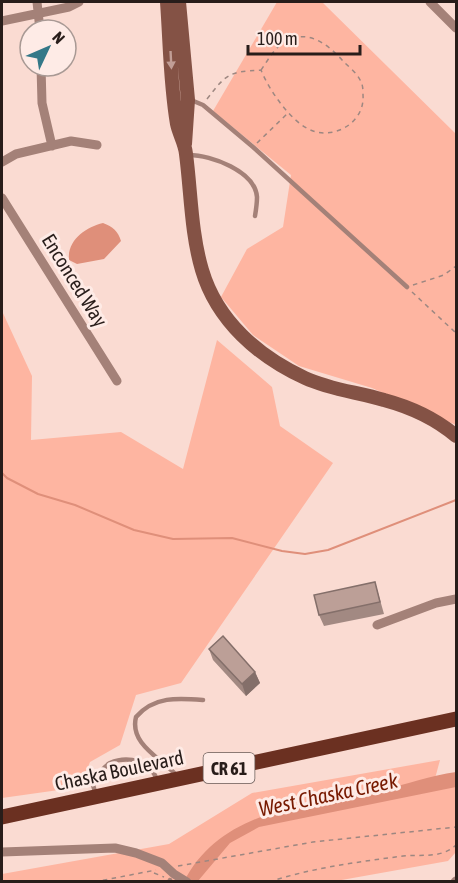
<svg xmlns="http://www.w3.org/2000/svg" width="458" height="883" viewBox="0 0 458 883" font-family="'Asap Condensed',sans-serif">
<rect width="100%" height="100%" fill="#fadbd2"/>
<path fill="#feb5a1" d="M277 2H322L456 134V425L372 388 299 366 253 335 221 297 247 249 283 227 291 175 213 111Z
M2 311 32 376 31 440 121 432 183 469 217 340 272 387 280 426 333 463 181 683 136 695 120 745 90 762 80 787 2 798Z
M440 760 433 786 456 787V852L448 861 336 881 2 882V874L169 844 252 793Z"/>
<path fill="#df8f7a" d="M103 223C113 227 118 231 121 241L104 259 77 264 69 260C67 240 86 227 103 223Z
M456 772V787L259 827 230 843 198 881 184 882C220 809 310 804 380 790 406 785 431 775 456 772Z"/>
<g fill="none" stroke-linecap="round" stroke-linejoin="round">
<path stroke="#df8f7a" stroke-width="2" d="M2 473 7 478 38 494 75 505 134 530 173 539 232 538 282 551 305 554 328 550 456 500"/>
<path stroke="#9d8781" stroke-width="1.5" stroke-dasharray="4.5 4.5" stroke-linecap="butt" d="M207 99C227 73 229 72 261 70 269 90 292 124 313 131 337 139 365 121 363 95 363 91 363 85 361 82 358 74 349 67 343 61 325 41 302 25 277 48 271 54 266 63 261 70
M257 143 288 113
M413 285 444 275 456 266
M412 292 456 333
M178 866 313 842 456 827
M154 873 164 877
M94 882 156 870
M269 882C311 868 358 862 403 856 422 854 441 859 456 845"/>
<path stroke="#a48178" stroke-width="4.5" d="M191 100 203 105 253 147 407 287
M189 155C211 155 255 171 257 197 257 203 256 210 255 216
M178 777C163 759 129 745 136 717 154 696 178 698 203 700
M96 795 93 785C97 777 102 768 110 763 128 755 152 761 157 781
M169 882 170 880"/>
<path stroke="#a48178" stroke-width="9" d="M37 2 40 30
M430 2 456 28
M2 21 69 7 79 2
M41 66 42 103 52 146
M2 162 16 154 71 141 97 145
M2 198 117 381
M377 625 436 603 456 599
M2 852 115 848 136 853 162 863 174 874 187 882
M455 882 456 881"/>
<path stroke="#845245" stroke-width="14" d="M167 2C170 42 170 83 177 124 179 134 185 143 186 154 191 192 191 233 202 270 217 321 259 357 305 378 331 390 358 392 384 400 410 407 436 419 456 436
M179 2 188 100 185 144"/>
<path stroke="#6b3021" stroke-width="15" d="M2 817 456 719"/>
</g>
<path fill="#a28982" d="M375 582 384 614 324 626 319 615Z
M209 649 255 672 260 683 246 696 213 660Z"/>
<path fill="#846f6a" d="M255 672 260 683 246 696 242 684Z"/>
<path fill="#bc9f97" stroke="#846f6a" stroke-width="1.5" d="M375 582 380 602 319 615 314 595Z
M223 636 255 672 242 684 209 649Z"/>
<defs><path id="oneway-solid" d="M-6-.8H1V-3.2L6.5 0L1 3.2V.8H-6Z" transform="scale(1.5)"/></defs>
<use fill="#c19e96" href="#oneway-solid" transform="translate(171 60) rotate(87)"/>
<g text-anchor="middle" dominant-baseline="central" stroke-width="6" stroke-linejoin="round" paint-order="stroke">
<rect fill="#feebe6" stroke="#685b57" stroke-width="1.5" x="203.5" y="753" width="51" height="30" rx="4.5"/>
<g font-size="18" font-weight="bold" fill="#281d1a">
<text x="229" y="768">CR 61</text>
</g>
<g font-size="20" fill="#281d1a" stroke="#feebe6">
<text transform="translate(75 280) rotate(58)">Enconced Way</text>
<text transform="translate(119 770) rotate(-12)">Chaska Boulevard</text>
</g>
<g font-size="21" font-style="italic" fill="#771900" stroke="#feebe6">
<text transform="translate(328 794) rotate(-12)">West Chaska Creek</text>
</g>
</g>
<rect width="458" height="883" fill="none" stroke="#281d1a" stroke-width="6"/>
<g transform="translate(48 48) rotate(46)"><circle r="28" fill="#feebe6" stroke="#a89994" stroke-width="1.5"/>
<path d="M0-4.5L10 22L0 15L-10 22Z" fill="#347888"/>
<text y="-9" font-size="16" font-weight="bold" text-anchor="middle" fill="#281d1a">N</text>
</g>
<path d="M248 45v9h112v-9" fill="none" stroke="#281d1a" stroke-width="3"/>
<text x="257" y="45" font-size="18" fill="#281d1a" stroke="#feebe6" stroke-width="4.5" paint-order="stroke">100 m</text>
</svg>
